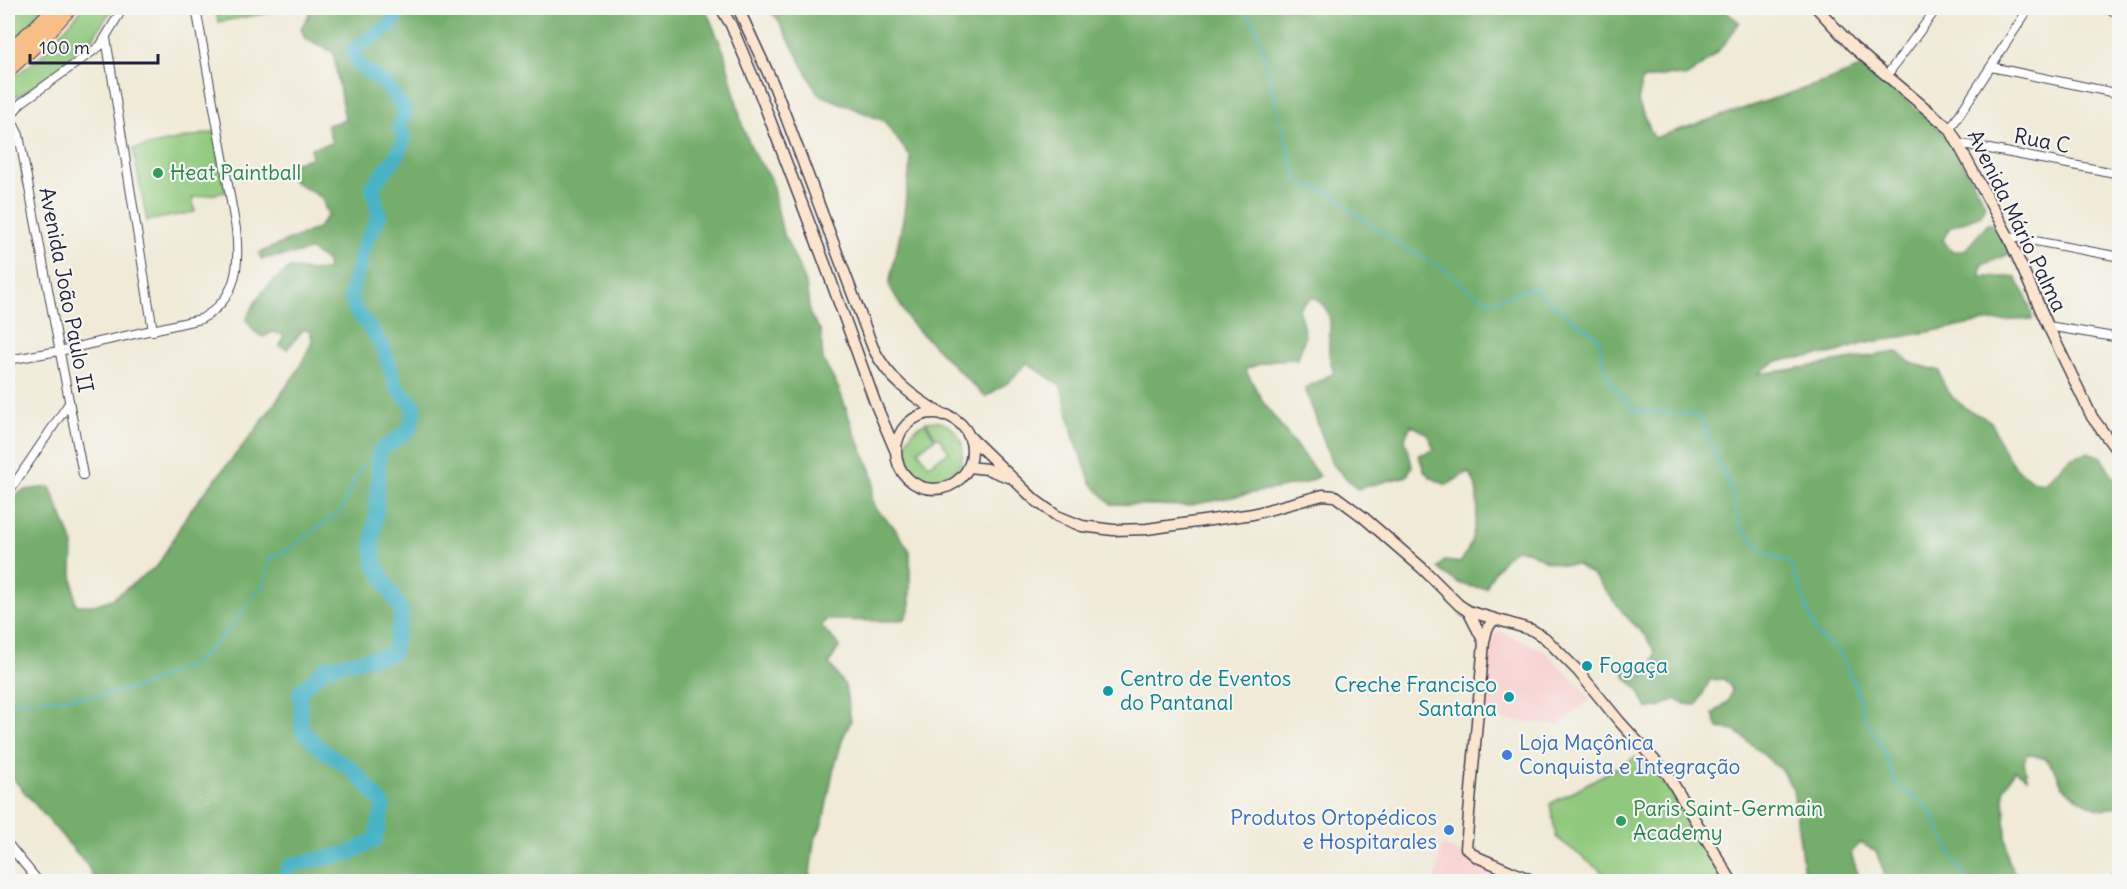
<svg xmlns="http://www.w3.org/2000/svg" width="2127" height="889" font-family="Delius,sans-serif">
	<rect width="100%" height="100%" fill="#f6f6f2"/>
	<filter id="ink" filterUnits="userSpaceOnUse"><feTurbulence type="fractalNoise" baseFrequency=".0167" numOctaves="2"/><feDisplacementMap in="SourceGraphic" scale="12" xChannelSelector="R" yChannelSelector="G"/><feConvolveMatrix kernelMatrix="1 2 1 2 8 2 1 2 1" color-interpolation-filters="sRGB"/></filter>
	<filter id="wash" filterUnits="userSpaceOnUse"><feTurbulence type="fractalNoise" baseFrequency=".008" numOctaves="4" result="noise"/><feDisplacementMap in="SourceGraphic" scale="24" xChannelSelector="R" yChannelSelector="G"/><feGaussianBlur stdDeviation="1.35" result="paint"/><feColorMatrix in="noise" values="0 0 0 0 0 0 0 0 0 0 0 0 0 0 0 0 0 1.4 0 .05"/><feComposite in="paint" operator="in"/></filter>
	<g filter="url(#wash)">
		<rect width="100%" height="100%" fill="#f0ead6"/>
		<path fill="#f7d0cf" d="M1499,631L1544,650L1592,699L1558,725L1484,719L1493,633Z
			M1442,845L1528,881L1435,882Z"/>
		<path fill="#90c97d" stroke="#59765c" stroke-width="1.5" d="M8,8H47L8,45Z
			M83,8H113L86,48L20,96H14L8,88V81L40,57Z
			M216,8H268L269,13L218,22Z
			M215,132L226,192L192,198L195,212L147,221L133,149Z
			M936,421C973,428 971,479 935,480C900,481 894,436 925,423L935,439L918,450L928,465L949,452L939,437L936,438L926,422Z
			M1636,757L1670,790L1724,881H1610L1602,872L1556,837L1550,804Z"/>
		<path fill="#74ad6c" stroke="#4b6854" stroke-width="1.5" d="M310,8H705L724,52L743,128L755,156L771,178L782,230L806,283L810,315L821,331L823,360L839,389L854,431L871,470L874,481L872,498L877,510L893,526L910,551V608L905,619L891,621L826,620L821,626L840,646L829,663L845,686L851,721L843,738L833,772L823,822L814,842L809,881H95L87,865L8,773V505C14,488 34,489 50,487L73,543L72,574L76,605H94L112,599L158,565L188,513L257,428L298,370L311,344L312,339L310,331L303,330L287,349L280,346L284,335L273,332L263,337L255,332L246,320C258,294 266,285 290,268L308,271L328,270L326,261L310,250L295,254L261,259L259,253L318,228L328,215L321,197L293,181L290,164L311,158V148L332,143L327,125L345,120L333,52L305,39L301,28L308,17Z
			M767,8H1721L1739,22C1724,49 1711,59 1686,77L1667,75L1642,80L1638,102L1654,138L1824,82L1865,66L1931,121L1954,146L1985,204L1981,215L1950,227L1943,240L1951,251H1964L1988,224H1996L2012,253L1982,265L1981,277H2015L2026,295L2033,319L1983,322L1862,344L1835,353L1777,361L1757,374C1804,369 1850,358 1898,352L1911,363L1940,371C1942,390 1958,404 1974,413C1979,415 1987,418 1991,422C1994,426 1996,434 1998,439C2008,459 2020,481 2044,483L2070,458L2088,452L2102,457L2119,488V806L2102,810L2079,799L2062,786L2057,773L2046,759L2028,754L2024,761L2027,778L2015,770L2004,789L2005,820L2008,861L2019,881H1887L1876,851L1860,843L1851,853L1858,874L1855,881H1805L1793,789L1782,771L1735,730L1718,728L1713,714L1729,700L1732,689L1724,679L1710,680L1697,705L1683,704L1676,699L1661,706L1647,709L1638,689L1626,678L1623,668L1630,665L1635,669L1638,674H1643L1653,662L1655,652L1646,637L1625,615L1593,575L1577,565H1564L1546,561L1530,552L1516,549C1502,559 1493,572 1486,588C1463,587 1455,583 1438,568L1444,561L1460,562C1474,547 1481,504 1475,484C1474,480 1471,476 1468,472L1447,485C1428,477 1424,476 1419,455L1434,450L1428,434L1411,425L1405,438L1412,466L1407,476L1357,489L1332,464L1305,388L1334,373C1332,367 1330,360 1329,354C1327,329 1339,314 1313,297L1299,308L1305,336L1298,359L1274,360L1245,369L1263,402L1319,476L1305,483L1186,506L1111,504L1091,483L1074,438L1061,386L1027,363L1009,382L985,397L910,322L889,285L903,219L911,158L884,121L818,94L777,18Z"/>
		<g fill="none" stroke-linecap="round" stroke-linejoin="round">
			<path stroke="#48b3c6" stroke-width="2" d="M1242,8L1257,27L1297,183L1332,193L1347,207L1393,241L1449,272L1468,289L1491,302L1534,287L1559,310L1598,337L1608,380L1635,411L1699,415L1734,497L1739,526L1766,553L1791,564L1817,635L1839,651L1855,686L1866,721L1883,747L1895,783L1930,809L1955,861L1968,882
				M8,702L101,696L141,686L195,663L232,626L264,583L270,557L288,550L341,510L359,470L379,451"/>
			<path stroke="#48b3c6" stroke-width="15" d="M282,882L289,865L349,853L375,840L383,804L353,770L322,750L302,731L299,692L326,667L392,654L402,612L375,564L372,541L376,512L379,451L409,430L415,407L396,387L384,350L373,332L356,311L350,297L364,244L379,217L372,186L397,155L404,137L399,128L405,111C398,101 391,88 381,81C368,70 358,70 353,51C368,35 395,29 401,8"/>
		</g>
	</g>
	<g filter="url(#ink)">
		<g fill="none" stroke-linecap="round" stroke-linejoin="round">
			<g stroke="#414052" stroke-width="10">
				<path id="street" d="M2103,8L2120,13
					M106,38L153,331
					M1991,67L2120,94
					M1887,75L1937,8
					M8,113L19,135L83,475
					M8,119L21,103L100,46L123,8
					M1950,129L2029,8
					M1958,143L2120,174
					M2008,236L2120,257
					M2048,326L2120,338
					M8,360L59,351L201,319C237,299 240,267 236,229L196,8
					M8,493L69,403
					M8,844L39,882
					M2116,882L2120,871"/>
			</g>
			<g stroke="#414052" stroke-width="13">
				<path id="secondary" d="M721,8L731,25L759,91L825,264L876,405L896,452
					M738,8L775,88L873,348C889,380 913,397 943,415
					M1817,8L1853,47L1950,129L2008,236L2048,326L2092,417L2120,455
					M896 451a38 38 0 1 1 76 0a38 38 0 1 1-76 0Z
					M968,435L1035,500L1057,516L1082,526L1113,530L1147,529L1253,514L1323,495L1335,496L1362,516L1422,568L1459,605L1468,611L1532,630L1545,638L1578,671L1619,721L1668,775L1732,882
					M968,467L987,469L1008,477
					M1468,611L1484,642
					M1494,619L1487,629L1484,642L1466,848L1477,857L1536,882"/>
			</g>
			<g stroke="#414052" stroke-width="16">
				<path id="highway" d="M8,51L35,28L55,8
					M8,70L41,40L70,8"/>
			</g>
			<use href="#street" stroke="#fff" stroke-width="8"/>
			<use href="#secondary" stroke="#fce5cf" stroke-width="10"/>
			<use href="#highway" stroke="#f7be88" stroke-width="14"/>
		</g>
	</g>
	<g fill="#2e9e5b" stroke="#f6f6f2" stroke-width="2">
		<circle cx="158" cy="173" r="6"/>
		<circle cx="1621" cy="821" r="6"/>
	</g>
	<g fill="#0f9aa8" stroke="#f6f6f2" stroke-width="2">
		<circle cx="1587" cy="666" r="6"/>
		<circle cx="1108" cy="691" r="6"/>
		<circle cx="1509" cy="697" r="6"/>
	</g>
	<g fill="#3f7fe0" stroke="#f6f6f2" stroke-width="2">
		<circle cx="1507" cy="755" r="6"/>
		<circle cx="1449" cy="830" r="6"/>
	</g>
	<g text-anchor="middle" stroke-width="4.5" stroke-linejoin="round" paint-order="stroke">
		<g font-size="21" fill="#22223b" stroke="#f6f6f2">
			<text transform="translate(2042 141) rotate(11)" y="7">Rua C</text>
			<text transform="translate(2017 221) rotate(64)" y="7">Avenida Mário Palma</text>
			<text transform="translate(66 290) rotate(79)" y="7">Avenida João Paulo II</text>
		</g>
		<g font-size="21" fill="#27864d" stroke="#f6f6f2" text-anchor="start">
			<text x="170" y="180">Heat Paintball</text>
			<text x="1633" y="816">Paris Saint-Germain<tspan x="1633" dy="24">Academy</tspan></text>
		</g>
		<g font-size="21" fill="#0d838f" stroke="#f6f6f2" text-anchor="start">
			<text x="1599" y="673">Fogaça</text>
			<text x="1120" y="686">Centro de Eventos<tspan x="1120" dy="24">do Pantanal</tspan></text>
			<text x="1497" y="692" text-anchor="end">Creche Francisco<tspan x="1497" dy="24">Santana</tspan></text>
		</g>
		<g font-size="21" fill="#366cbe" stroke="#f6f6f2" text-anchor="start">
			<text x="1519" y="750">Loja Maçônica<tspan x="1519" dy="24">Conquista e Integração</tspan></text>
			<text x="1437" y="825" text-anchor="end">Produtos Ortopédicos<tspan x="1437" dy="24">e Hospitarales</tspan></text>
		</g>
	</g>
	<rect width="2127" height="889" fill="none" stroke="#f6f6f2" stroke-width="30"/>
	<path d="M30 54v9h128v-9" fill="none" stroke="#22223b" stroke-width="3"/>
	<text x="39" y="54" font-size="18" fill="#22223b" stroke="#f6f6f2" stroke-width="4.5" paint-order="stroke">100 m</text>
</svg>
